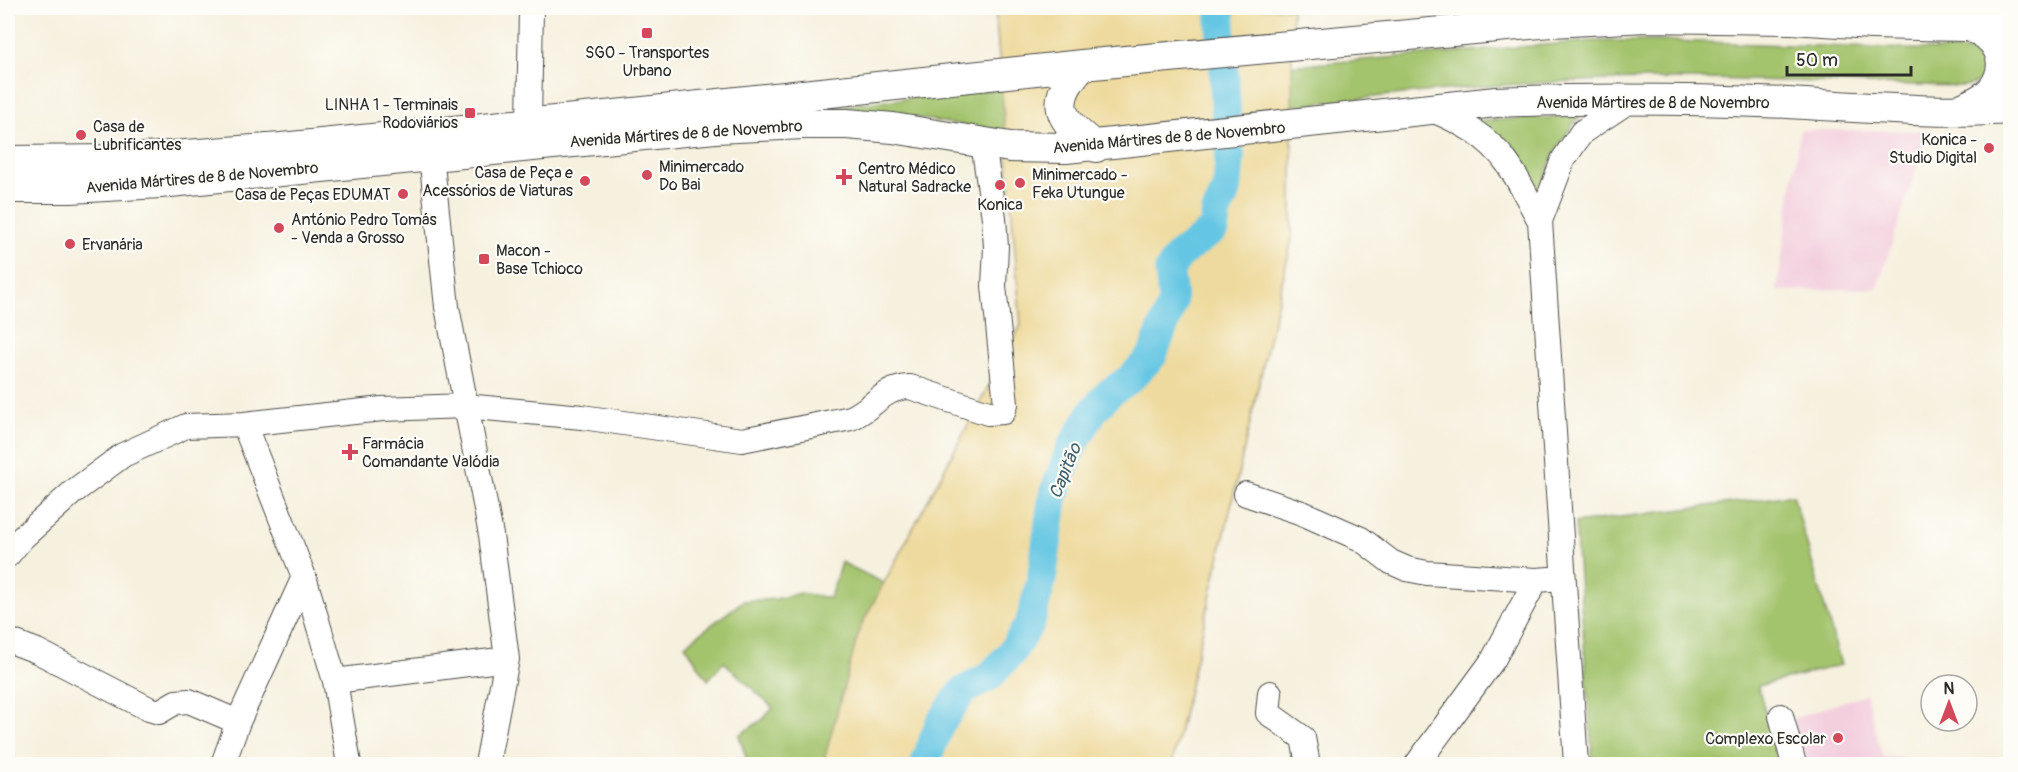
<svg xmlns="http://www.w3.org/2000/svg" width="2018" height="772" font-family="Pangolin,sans-serif">
	<rect width="100%" height="100%" fill="#fdfcf7"/>
	<filter id="ink" filterUnits="userSpaceOnUse"><feTurbulence type="fractalNoise" baseFrequency=".0167" numOctaves="2"/><feDisplacementMap in="SourceGraphic" scale="12" xChannelSelector="R" yChannelSelector="G"/><feConvolveMatrix kernelMatrix="1 2 1 2 8 2 1 2 1" color-interpolation-filters="sRGB"/></filter>
	<filter id="wash" filterUnits="userSpaceOnUse"><feTurbulence type="fractalNoise" baseFrequency=".008" numOctaves="4" result="noise"/><feDisplacementMap in="SourceGraphic" scale="24" xChannelSelector="R" yChannelSelector="G"/><feGaussianBlur stdDeviation="1.35" result="paint"/><feColorMatrix in="noise" values="0 0 0 0 0 0 0 0 0 0 0 0 0 0 0 0 0 1.4 0 .05"/><feComposite in="paint" operator="in"/></filter>
	<g filter="url(#wash)">
		<rect width="100%" height="100%" fill="#f6f0de"/>
		<path fill="#f3cfde" d="M1800,130L1929,131L1877,288L1777,291Z
			M1866,694L1883,757H1904V764H1807L1792,719Z"/>
		<path fill="#a3c36c" stroke="#67774c" stroke-width="1.5" d="M1593,41H1670L1968,51C1980,57 1984,63 1983,76C1978,85 1972,85 1962,86C1835,84 1707,75 1579,81C1455,86 1331,102 1208,115L1241,70Z
			M1045,86L1057,137L984,129L905,116L795,111L937,95Z
			M1580,116C1556,146 1547,165 1538,202L1476,121Z
			M1793,495L1841,665L1758,686L1779,764H1593L1575,523Z
			M841,562L916,599L959,764H748L739,735L762,720L773,708L724,662L708,680L685,645L743,601L776,599L800,593L830,598Z"/>
		<path fill="#eeda9e" stroke="#8c8264" stroke-width="1.5" d="M995,8H1292V239L1172,764H823L860,628L1021,325Z"/>
		<g fill="none" stroke-linecap="round" stroke-linejoin="round">
			<path stroke="#65c6e3" stroke-width="30" d="M1220,8L1221,33
				M1224,72L1226,113
				M925,764L939,725L963,691L990,676L1011,653L1030,623L1042,578L1053,497L1071,448L1093,411L1109,393L1130,379L1152,356L1172,304V292L1169,271L1179,255L1214,229L1216,213L1227,189L1230,155"/>
		</g>
	</g>
	<g filter="url(#ink)">
		<g fill="none" stroke-linecap="round" stroke-linejoin="round">
			<g stroke="#494946" stroke-width="26">
				<path id="minor" d="M1432,110C1461,122 1489,137 1507,163C1520,181 1529,202 1540,221
					M529,124L531,8
					M431,155L447,307L491,535L507,659L487,764
					M1246,494L1302,513L1361,539L1391,562L1407,569L1427,573L1536,580
					M8,555L22,538L73,492L123,455L186,426L244,424L382,409L465,406L582,417L742,440L851,418C875,407 882,388 910,387L988,413L1003,412L1006,404L994,286L996,247L994,218L983,143
					M304,577L335,681L349,764
					M8,640L37,651L149,709L159,712L176,702L189,701L238,722
					M335,681L507,659
					M1270,693L1268,713L1303,738L1308,764
					M1781,716L1794,764
					M223,764L238,722L304,577L244,424
					M1417,764L1493,660L1536,580L1550,579
					M1576,764L1540,221L1563,160L1582,132L1632,99"/>
			</g>
			<g stroke="#494946" stroke-width="32">
				<path id="major" d="M1082,65C1049,102 1057,119 1096,147
					M1961,109C1971,104 1985,99 1993,89C2012,63 1998,35 1970,27
					M8,161L117,160L281,148L625,114L1082,65L1551,22L1646,17L1792,19L1872,24L2010,27
					M8,188H70L160,183L715,128L804,124H847L893,128L1010,147L1066,148L1496,102C1594,98 1690,99 1788,103C1861,107 1937,114 2010,109"/>
			</g>
			<use href="#minor" stroke="#fff" stroke-width="24"/>
			<use href="#major" stroke="#fff" stroke-width="30"/>
		</g>
	</g>
	<g fill="#d1495b" stroke="#fdfcf7" stroke-width="2">
		<rect x="641" y="27" width="12" height="12" rx="3"/>
		<rect x="464" y="107" width="12" height="12" rx="3"/>
		<circle cx="81" cy="135" r="6"/>
		<circle cx="1989" cy="148" r="6"/>
		<circle cx="647" cy="175" r="6"/>
		<path d="M841 168h6v6h6v6h-6v6h-6v-6h-6v-6h6z"/>
		<circle cx="585" cy="181" r="6"/>
		<circle cx="1020" cy="183" r="6"/>
		<circle cx="1000" cy="185" r="6"/>
		<circle cx="403" cy="194" r="6"/>
		<circle cx="279" cy="228" r="6"/>
		<circle cx="70" cy="244" r="6"/>
		<rect x="478" y="253" width="12" height="12" rx="3"/>
		<path d="M347 443h6v6h6v6h-6v6h-6v-6h-6v-6h6z"/>
		<circle cx="1838" cy="738" r="6"/>
	</g>
	<g text-anchor="middle" stroke-width="4.5" stroke-linejoin="round" paint-order="stroke">
		<g font-size="16" fill="#2b2b2b" stroke="#fdfcf7" text-anchor="start">
			<text x="647" y="58" text-anchor="middle">SGO - Transportes<tspan x="647" dy="18">Urbano</tspan></text>
			<text x="458" y="110" text-anchor="end">LINHA 1 - Terminais<tspan x="458" dy="18">Rodoviários</tspan></text>
			<text x="93" y="132">Casa de<tspan x="93" dy="18">Lubrificantes</tspan></text>
			<text x="1977" y="145" text-anchor="end">Konica -<tspan x="1977" dy="18">Studio Digital</tspan></text>
			<text x="659" y="172">Minimercado<tspan x="659" dy="18">Do Bai</tspan></text>
			<text x="858" y="174">Centro Médico<tspan x="858" dy="18">Natural Sadracke</tspan></text>
			<text x="573" y="178" text-anchor="end">Casa de Peça e<tspan x="573" dy="18">Acessórios de Viaturas</tspan></text>
			<text x="1032" y="180">Minimercado -<tspan x="1032" dy="18">Feka Utungue</tspan></text>
			<text x="391" y="200" text-anchor="end">Casa de Peças EDUMAT</text>
			<text x="1000" y="210" text-anchor="middle">Konica</text>
			<text x="291" y="225">António Pedro Tomás<tspan x="291" dy="18">- Venda a Grosso</tspan></text>
			<text x="82" y="250">Ervanária</text>
			<text x="496" y="256">Macon -<tspan x="496" dy="18">Base Tchioco</tspan></text>
			<text x="362" y="449">Farmácia<tspan x="362" dy="18">Comandante Valódia</tspan></text>
			<text x="1826" y="744" text-anchor="end">Complexo Escolar</text>
		</g>
		<g font-size="16" fill="#2b2b2b" stroke="#fdfcf7">
			<text x="1653" y="108">Avenida Mártires de 8 de Novembro</text>
			<text transform="translate(686 133) rotate(-4)" y="6">Avenida Mártires de 8 de Novembro</text>
			<text transform="translate(1169 137) rotate(-5)" y="6">Avenida Mártires de 8 de Novembro</text>
			<text transform="translate(202 177) rotate(-5)" y="6">Avenida Mártires de 8 de Novembro</text>
		</g>
		<g font-size="18" font-style="italic" fill="#3f616b" stroke="#fdfcf7">
			<text transform="translate(1065 471) rotate(-68)" y="6">Capitão</text>
		</g>
	</g>
	<rect width="2018" height="772" fill="none" stroke="#fdfcf7" stroke-width="30"/>
	<g transform="translate(1949 703)"><circle r="28" fill="#fdfcf7" stroke="#a9a8a5" stroke-width="1.5"/>
	<path d="M0-4.5L10 22L0 15L-10 22Z" fill="#d1495b"/>
	<text y="-9" font-size="16" font-weight="bold" text-anchor="middle" fill="#2b2b2b">N</text>
	</g>
	<path d="M1787 66v9h124v-9" fill="none" stroke="#2b2b2b" stroke-width="3"/>
	<text x="1796" y="66" font-size="18" fill="#2b2b2b" stroke="#fdfcf7" stroke-width="4.5" paint-order="stroke">50 m</text>
</svg>
